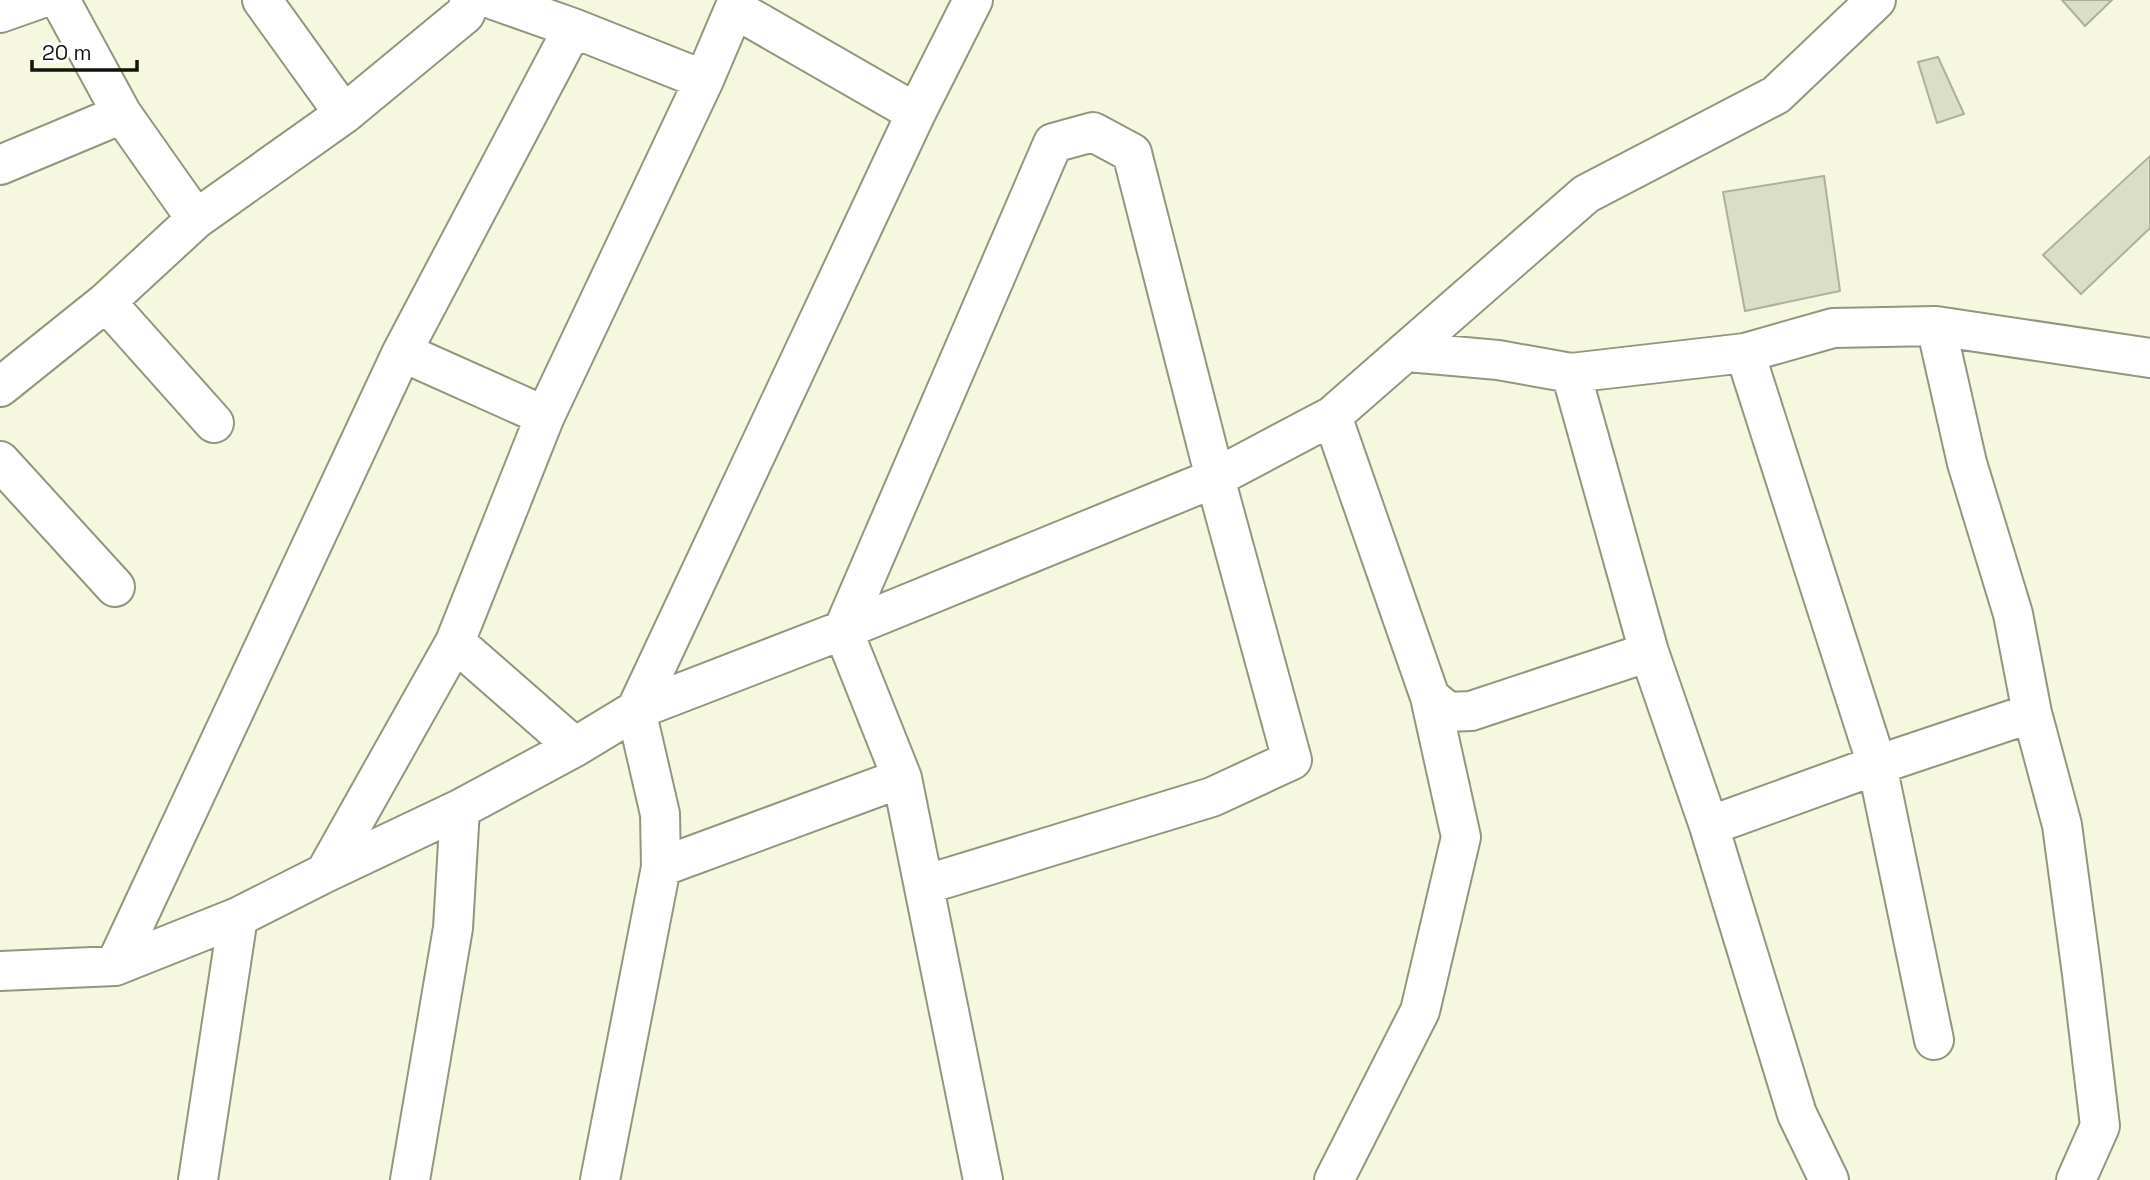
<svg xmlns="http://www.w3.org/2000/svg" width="2150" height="1180" font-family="'Space Grotesk',sans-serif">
	<rect width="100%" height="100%" fill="#f5f8de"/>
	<path fill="#dadec4" stroke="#aeb198" stroke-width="2" d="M2062,0H2112L2085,26Z
		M1938,57L1964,114L1937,123L1918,62Z
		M2150,156V228L2081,294L2043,255Z
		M1824,176L1840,291L1745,311L1723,192Z"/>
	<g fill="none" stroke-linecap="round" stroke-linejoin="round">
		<g stroke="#93967e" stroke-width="42">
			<path id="street" d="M60,0L122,114L196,219
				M262,0L344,114
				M494,0L573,28L704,80
				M735,9L916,113
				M0,13L37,0
				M0,165L122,114
				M106,302L214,423
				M1936,326L1967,463L2013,614L2032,713L2062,825L2082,974L2100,1126L2076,1180
				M402,352L545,416
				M1408,352L1498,360L1571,373L1745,353L1833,328L1936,326L2150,358
				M1745,353L1877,765L1934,1040
				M1571,373L1649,652L1709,826L1797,1114L1829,1180
				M0,387L106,302L196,219L344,114L465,14L471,0
				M1332,416L1430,697L1448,712L1471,711L1649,652
				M0,461L115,587
				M455,642L575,747
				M1709,826L1877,765L2032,713
				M661,867L902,778
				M325,873L455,642L545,416L704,80L738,0
				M924,885L1212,797L1292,760L1215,478L1132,153L1093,132L1053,143L843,630L902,778L983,1180
				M115,966L402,352L573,28
				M0,971L115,966L238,917L325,873L460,809L575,747L636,710L843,630L1215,478L1332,416L1586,194L1776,95L1876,0
				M198,1180L238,917
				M410,1180L453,928L460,809
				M600,1180L661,867L660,814L636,710L916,113L973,0
				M1334,1180L1420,1011L1461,837L1430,697"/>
		</g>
		<use href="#street" stroke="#fff" stroke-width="38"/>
	</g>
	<path d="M32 60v10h105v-10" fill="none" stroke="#12130a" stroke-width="3.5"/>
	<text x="42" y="60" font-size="21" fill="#12130a" stroke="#ffffff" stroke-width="5" paint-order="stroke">20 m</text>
</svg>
